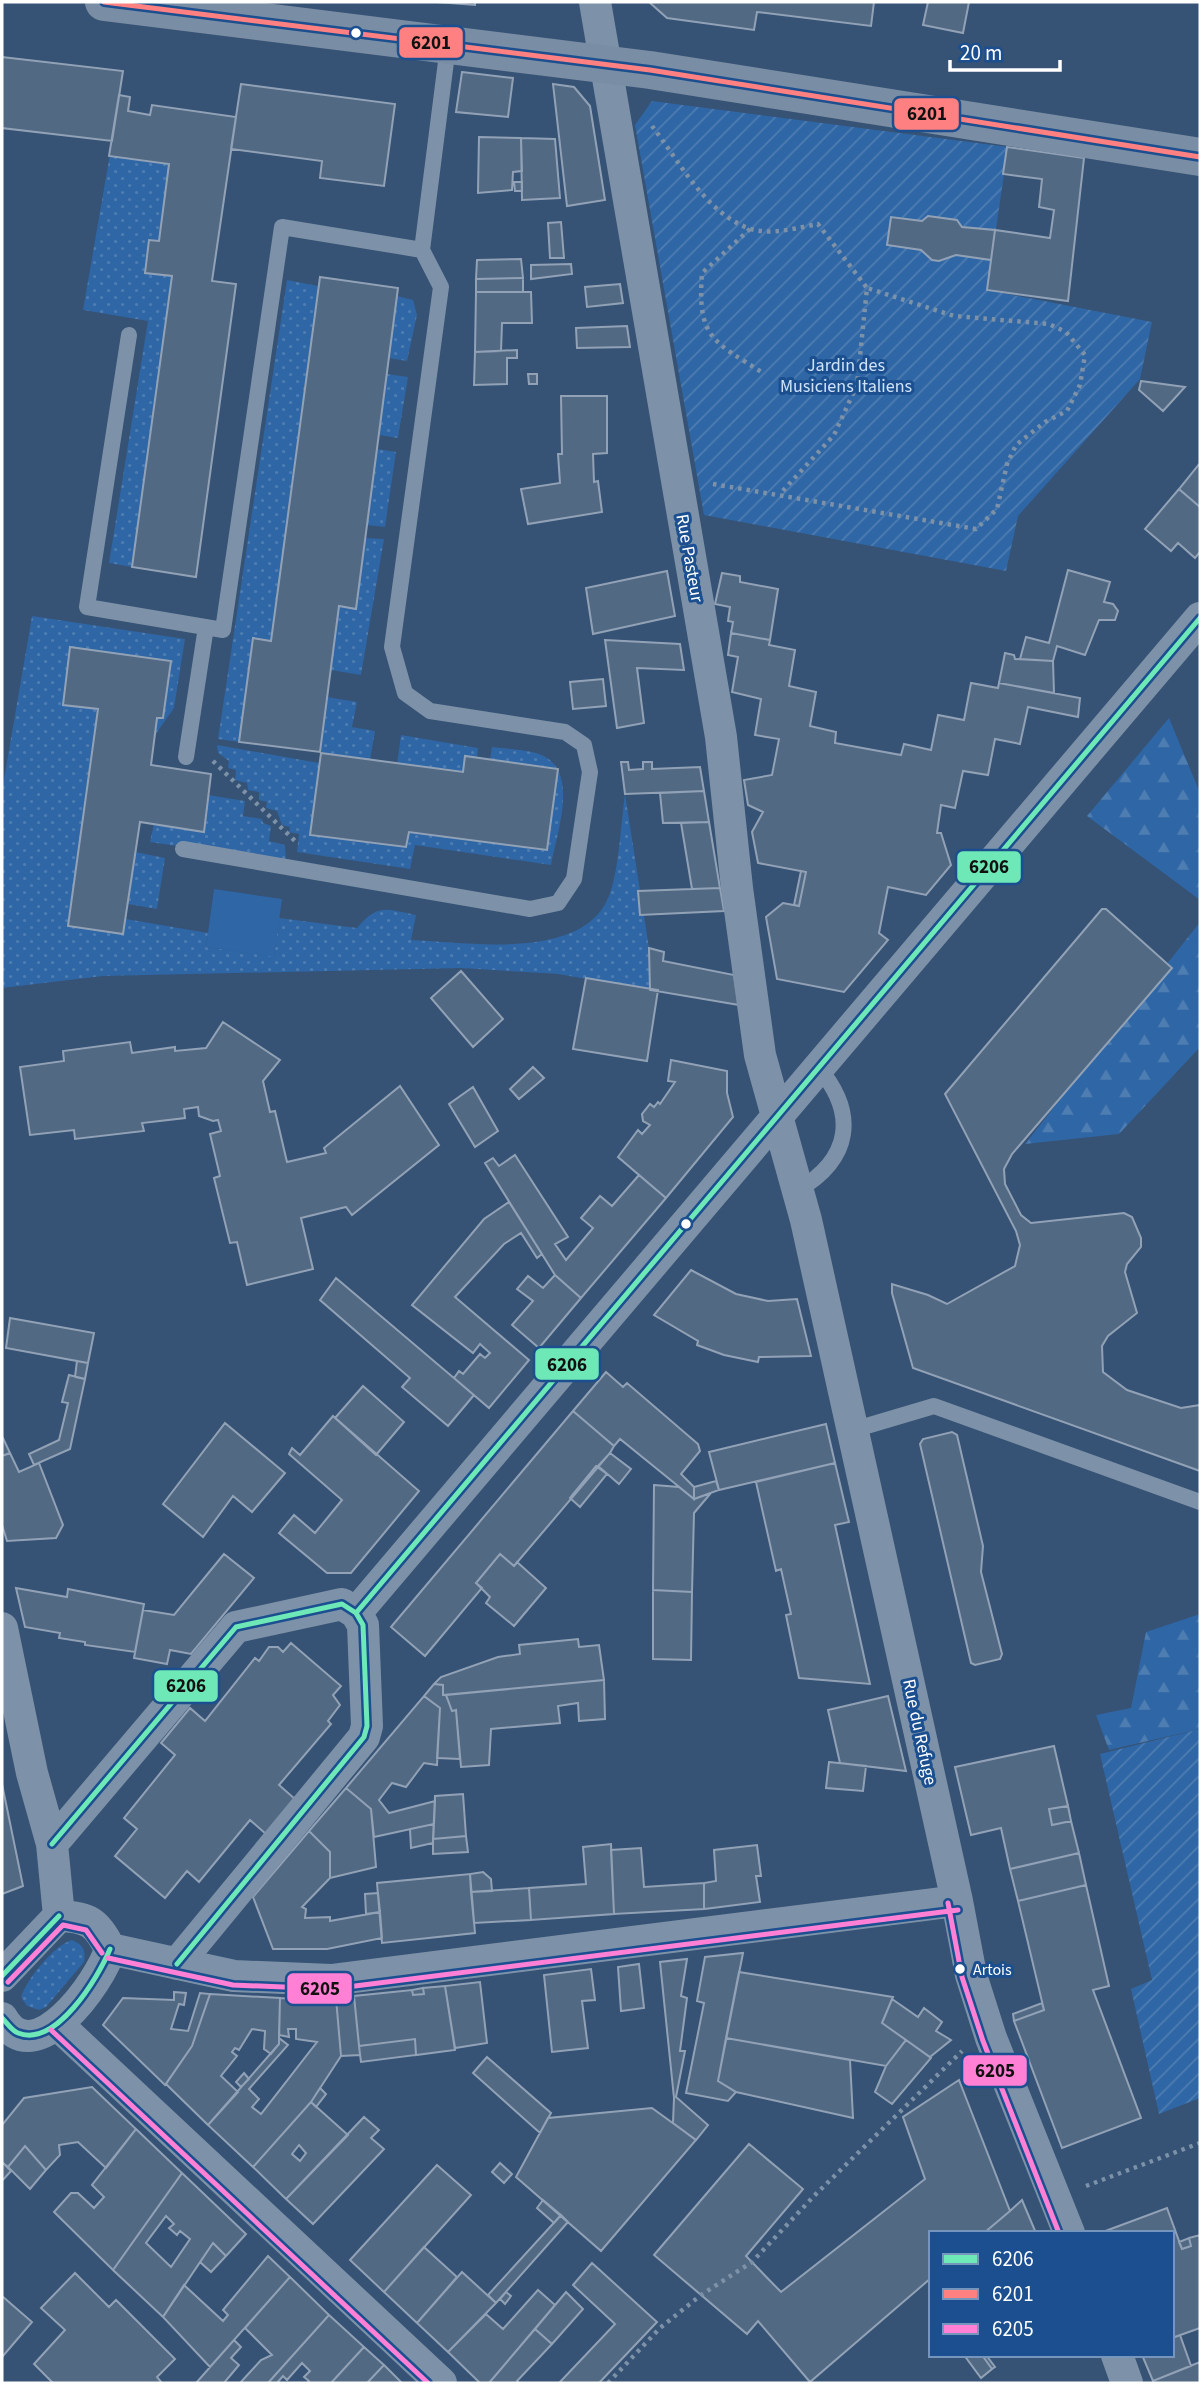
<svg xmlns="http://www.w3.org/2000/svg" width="1202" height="2385" font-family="'Source Sans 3',sans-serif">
	<defs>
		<pattern id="grass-dots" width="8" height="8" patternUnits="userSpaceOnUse" patternTransform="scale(1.75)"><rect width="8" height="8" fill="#2f66a5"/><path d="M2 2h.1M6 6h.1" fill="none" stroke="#4e7db2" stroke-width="1.8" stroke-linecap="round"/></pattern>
		<pattern id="forest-firs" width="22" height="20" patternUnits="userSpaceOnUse" patternTransform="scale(1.75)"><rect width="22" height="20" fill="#2f66a5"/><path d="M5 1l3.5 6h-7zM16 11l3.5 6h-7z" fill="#4e7db2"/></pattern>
		<pattern id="garden-furrows" width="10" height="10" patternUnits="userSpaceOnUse" patternTransform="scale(1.75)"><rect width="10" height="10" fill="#2f66a5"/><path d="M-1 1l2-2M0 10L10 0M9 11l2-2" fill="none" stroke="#4e7db2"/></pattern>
	</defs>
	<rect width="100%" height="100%" fill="#365274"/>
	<path fill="url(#grass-dots)" d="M110,154L169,164L172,276L132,567L109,563L148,321L83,310Z
		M287,280L318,286L271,640L253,638L239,742L218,739Z
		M397,296L413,300L417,315L407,361L389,358Z
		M387,374L408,377L398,438L379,435Z
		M377,449L396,452L385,527L367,525Z
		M365,538L384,539L361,675L331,670L339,606L356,608Z
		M32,616L185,639L174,708L155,735L157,718H163L171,661L70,647L63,705L98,709L68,926L123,934L126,919L208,933L206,947L274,956L279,918L357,928C378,903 386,909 416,915L411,940C467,942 583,962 609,896C619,871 621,822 625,794L649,948L650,990L558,974L461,968L103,976L2,988V791Z
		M327,697L357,702L352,727L375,731L370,760L320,752Z
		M401,735L478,748L477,758L463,772L397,764Z
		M217,745L319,763L311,835L406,847L409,832L547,850L558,769L490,760L492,747C506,749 522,749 536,753C582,766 557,831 551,865L415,845L410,869L297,852L299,834L289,832L290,827L282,825L277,811L266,808L267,802L259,800V792L248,790L247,783L235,780L236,770L228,768L229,761L218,753Z
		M208,795L245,801L243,816L262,819L263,823L271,826L269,841L285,845L286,862L150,842L154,824L203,832Z
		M135,852L165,858L157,909L128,904Z
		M72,1940C83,1945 86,1949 84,1962L46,2007L39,2010L27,2006L21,1997C27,1979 54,1945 72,1940Z"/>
	<path fill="url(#forest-firs)" d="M1169,718L1200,793V900L1087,816Z
		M1200,922V1047L1119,1134L1025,1144Z
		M1200,1614V1729L1109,1750L1096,1715L1131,1708L1146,1632Z"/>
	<path fill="#2f66a5" d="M214,889L282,899L274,957L206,947Z"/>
	<path fill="url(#garden-furrows)" d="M652,101L1008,147L987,290L1152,322L1140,379L1018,516L1006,571L704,515L635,125Z
		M1200,1729V2098L1159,2114L1131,1989L1152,1980L1100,1754Z"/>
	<path fill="#526984" stroke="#92a2b6" stroke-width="2" fill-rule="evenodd" d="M436,2H475V5Z
		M649,2H874L871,26L757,12L754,30L667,18Z
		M928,2H969L963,33L923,25Z
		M2,57L123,71L112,141L2,128Z
		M462,72L513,78L508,117L456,112Z
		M241,84L395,104L384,186L320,178L322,161L231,149Z
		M553,84L574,87L590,106L605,200L567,206Z
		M119,95L130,97L128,111L150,115L152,105L236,117L212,281L236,284L196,577L132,567L172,276L145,273L149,240L159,241L169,164L109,156Z
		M479,137L521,138L522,171L513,172L512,190L478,193Z
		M521,138L555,139L560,198L522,200Z
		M1007,147L1084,158L1068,301L987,290L995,230L1050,238L1054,210L1039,207L1042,179L1003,174Z
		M514,182H522V191H515Z
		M928,216L957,220L962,227L995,230L991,260L956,255L939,261L932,260L921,250L887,245L891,217L922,221Z
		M561,222L564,258H550L548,223Z
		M521,259L523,278L476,279L477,260Z
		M571,264L572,274L531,279V265Z
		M320,277L398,288L356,609L339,606L320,752L239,742L253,638L271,641Z
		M523,278V292H476V279Z
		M620,284L623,303L587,307L585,287Z
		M476,292H531L532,323H502L501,351L475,352Z
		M627,326L630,347L577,348L576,328Z
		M517,350V358H507V384L474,385L475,352Z
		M528,374H537V384H529Z
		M1141,381L1185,387L1163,411L1139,390Z
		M561,396H607V453L593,454L594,482L598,481L602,512L528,524L521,489L560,483L558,454H562Z
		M1200,463V507L1179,489Z
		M1179,489L1200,507V552L1195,558L1178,543L1171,551L1145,529Z
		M1068,570L1110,582L1104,602L1113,604L1118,611L1115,620H1099L1085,655L1057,646L1053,661L1020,659L1026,637L1049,643Z
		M667,571L675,616L593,634L586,588Z
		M722,573L740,576V582L778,589L770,640L731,633L733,622L728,621L730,607L715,604Z
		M731,633L770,640L769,645L795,650L789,686L816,692L810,726L836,732L835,743L901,755L904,744L931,750L938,715L964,720L971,683L998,688L999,683L1080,698L1078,717L1028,707L1020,744L995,739L988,775L963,771L955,808L941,805L937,833H941L951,865L926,895L888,887L879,933L888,940L844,992L777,979L766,917L783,903L799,906L806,872L758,863L752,832L763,812L748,805L744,780L772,775L779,739L755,735L761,699L732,692L738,657L728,655Z
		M605,640L680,644L684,670L637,668L644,723L617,728Z
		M70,647L171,661L163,718H157L151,765L211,774L204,832L140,822L123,934L68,926L98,709L63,705Z
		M1005,653L1014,655L1015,659L1053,661L1054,693L999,683Z
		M603,679L606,706L573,709L570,682Z
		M321,753L463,772L465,756L558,769L547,850L409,832L406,847L310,835Z
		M621,762H628L629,770L643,769V762H652V769L700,767L704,791L625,794Z
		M704,791L709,822L663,823L660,793Z
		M709,822L720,888L692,889L681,823Z
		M801,871L806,872L799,906L794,905Z
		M720,888L724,911L640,915L638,891Z
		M1102,909H1106L1172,968L1012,1154L1004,1169L1005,1184L1021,1215L1031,1223L1124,1213L1132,1217L1141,1238V1247L1127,1264L1125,1272L1137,1313L1108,1336L1102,1346L1103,1372L1127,1390L1181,1408L1200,1405V1471L913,1368L892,1293V1284L928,1295L947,1304L1015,1266L1020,1245L1016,1231L945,1094Z
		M649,948L664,952L663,961L734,975L739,1005L650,990Z
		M461,971L503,1019L473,1047L431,998Z
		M586,978L658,990L647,1061L573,1049Z
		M223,1022L280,1060L263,1081L270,1112L275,1111L287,1162L326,1153L324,1148L400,1086L439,1145L352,1215L346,1207L301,1218L313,1269L247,1285L237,1242L230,1243L214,1178L220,1176L210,1134L221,1131L218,1120L213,1121L199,1116L198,1107L184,1109L185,1118L142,1123L144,1131L75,1139L74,1130L30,1135L20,1067L64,1061L63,1051L130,1042L132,1053L175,1047V1051L206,1048Z
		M671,1060L727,1071V1093L733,1117L666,1198L618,1157L638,1130L642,1134L650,1125L643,1121L642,1114L650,1104L654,1107L658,1102L660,1104L675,1082L668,1081Z
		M533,1067L544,1078L519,1099L510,1089Z
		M473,1087L498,1131L475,1147L449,1104Z
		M515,1155L568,1237L555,1244L566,1260L593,1228L581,1218L600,1196L612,1206L639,1175L666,1198L581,1298L555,1275L485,1163L493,1158L499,1166Z
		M509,1202L542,1254L537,1258L521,1233L504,1244L455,1297L529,1360L489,1408L454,1378L459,1371L463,1374L480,1354L485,1358L490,1353L480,1344L473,1353L412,1305L484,1219Z
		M691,1270L736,1294L768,1301L797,1299L811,1356L759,1357L758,1362L724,1355L697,1345L698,1341L654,1315Z
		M555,1275L581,1298L539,1348L512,1325L533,1301L517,1289L528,1276L543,1288Z
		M336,1278L474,1395L448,1426L402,1387L410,1378L320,1300Z
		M10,1318L94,1333L88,1363L6,1348Z
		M77,1361L88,1363L85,1379L75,1377Z
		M606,1372L623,1387L627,1383L698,1444L700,1451L681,1474L694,1487V1499L620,1439L614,1446L573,1411Z
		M69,1375L85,1379L70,1449L34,1465L29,1454L59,1440L68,1403L62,1402Z
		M363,1386L404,1422L376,1455L335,1418Z
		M573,1411L614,1446L610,1453L514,1566L500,1554L476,1583L482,1588L425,1656L391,1627Z
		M333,1416L419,1491L351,1573H327L279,1533L294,1515L315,1533L342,1500L289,1454L292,1448L300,1455Z
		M225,1423L285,1473L252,1512L233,1496L203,1537L163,1504Z
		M826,1424L835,1463L719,1490L709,1452Z
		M952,1432L957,1435L983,1546L981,1572L1002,1654L1000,1659L975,1665L971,1663L920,1444L923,1439Z
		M2,1436L10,1453L2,1456Z
		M10,1453L19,1472L39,1463L63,1525L56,1538L7,1541L2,1525V1456Z
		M610,1453L631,1469L619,1484L598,1466Z
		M835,1463L849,1522L835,1525L870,1684L799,1678L786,1615L791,1614L781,1569L776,1571L756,1482Z
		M596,1466L607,1474L580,1507L570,1498Z
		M716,1481L719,1490L694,1499V1487Z
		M654,1485L679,1487L694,1499L711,1493L694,1513L692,1592L653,1590Z
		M224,1554L254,1578L191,1654L170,1650L167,1664L134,1658L143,1610L174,1615Z
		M500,1554L514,1566L517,1562L546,1588L514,1626L486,1603L490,1597L476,1583Z
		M16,1588L67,1597L68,1589L144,1604L135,1652L85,1645V1642L59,1638L60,1633L25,1627Z
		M653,1590L692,1592L691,1660L653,1659Z
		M578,1639L579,1647L599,1645L604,1680L443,1695V1685L434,1684L441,1677L498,1657L520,1654L519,1645Z
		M291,1643L341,1686L333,1695L340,1705L328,1721L331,1724L279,1785L295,1799L266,1834L250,1820L199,1882L187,1871L165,1898L115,1856L137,1829L124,1818L175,1755L161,1743L190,1708L205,1721L255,1658L259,1661L269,1647H278L283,1652Z
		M604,1680L605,1719L579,1721L578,1703L558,1706L560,1723L491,1729L489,1765L461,1767L456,1710L452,1711L446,1695Z
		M434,1684L443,1685V1695H446L452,1711L456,1710L460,1759L437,1758L440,1708L424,1696Z
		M424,1696L440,1708L437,1765L424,1763L406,1787L392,1783L379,1800L389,1813L435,1801L434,1824L374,1837L371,1809L346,1788Z
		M888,1696L906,1771L840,1763L828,1710Z
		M1054,1746L1068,1806L1049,1809L1052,1825L1071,1821L1079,1853L1010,1869L1001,1828L971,1835L955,1767Z
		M829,1762L866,1766L863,1791L826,1788Z
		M2,1784L23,1886L2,1894Z
		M346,1788L371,1809L376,1867L330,1878V1852L309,1831Z
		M463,1794L466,1836L433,1839L435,1796Z
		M1068,1806L1071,1821L1052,1825L1049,1809Z
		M434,1824L433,1843L411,1848L410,1829Z
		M309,1831L330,1852V1878L302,1907L306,1909L305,1918L330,1917V1921L380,1912L382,1938L327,1949H273L253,1897Z
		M466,1836L468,1852L433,1854V1839Z
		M611,1844L614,1914L531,1920L529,1888L586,1884L583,1847Z
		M757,1845L761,1876H756L760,1902L704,1909V1883L716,1881L714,1850Z
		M641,1848L644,1887L704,1883V1909L614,1914L611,1850Z
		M1079,1853L1086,1885L1018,1901L1010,1869Z
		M483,1872L491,1879L492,1891L471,1892L470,1874Z
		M470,1874L475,1933L382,1943L377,1883Z
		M1086,1885L1109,1986L1093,1990L1141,2118L1062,2148L1014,2021L1044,2010L1018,1901Z
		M529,1888L531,1920L474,1923L471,1892Z
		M378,1893L380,1912L366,1914L365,1894Z
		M743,1953L718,2081L736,2092L728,2101L686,2093L704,2003L697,2001L705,1957Z
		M687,1959L681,1996L687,1998L680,2051H685L676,2097L708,2125L696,2140L673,2123L674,2098L660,1962Z
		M639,1964L644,2008L621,2011L618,1967Z
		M591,1969L595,2000L582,2001L588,2048L552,2052L544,1975Z
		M739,1972L893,1997L882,2023L906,2040L886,2066L726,2038Z
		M480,1982L487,2043L455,2048L445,1986Z
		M445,1986L455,2050L416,2055L415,2039L359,2046L354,1996L412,1990L413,1995L424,1994L423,1988Z
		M423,1988L424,1994L413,1995L412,1990Z
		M174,1992L186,1993L184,2005L179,2004L171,2029L188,2031L200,1993L210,1994L192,2046L165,2085L103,2025L123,1998L174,2000Z
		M210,1994L280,1998L279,2044L271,2054L264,2049L265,2031L252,2029L239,2050L235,2048L232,2052L237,2056L221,2076L238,2092L208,2125L166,2084L192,2046Z
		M354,1996L360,2055L341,2056L336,1998Z
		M280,1998L317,2000L336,1998L341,2056L311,2102L253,2167L208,2125L279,2044V2038L288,2045L249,2089L259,2099L252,2107L261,2114L317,2042L296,2039V2029H288L289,2037L279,2035Z
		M892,1999L918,2017L924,2008L942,2022L936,2031L951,2040L930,2057L882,2023Z
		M1042,2003L1044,2010L1014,2021L1013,2014Z
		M726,2038L850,2060L853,2118L736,2092L718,2081Z
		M415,2039L416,2055L361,2062L359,2046Z
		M906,2040L931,2058L892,2104L875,2092L886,2066Z
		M487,2057L551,2113L540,2133L473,2073Z
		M244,2073L249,2079L241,2087L236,2082Z
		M959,2080L1010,2211L984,2233H931V2278L810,2382L758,2321L747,2334L654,2255L749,2144L803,2189L746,2256L781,2292L925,2179L903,2117Z
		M92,2087L136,2129L106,2168L78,2142L59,2145L60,2155L46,2170L25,2146L8,2167L2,2162V2125L24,2098Z
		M320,2088L326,2094L316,2107L311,2102Z
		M311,2102L348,2135L286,2199L253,2167ZM299,2145L306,2153L300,2161L292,2154Z
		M652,2108L696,2140L601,2251L516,2177L548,2118Z
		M364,2117L379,2130L371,2138L384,2149L313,2224L286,2199Z
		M136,2129L182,2173L113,2270L54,2212L71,2193H78L94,2208L104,2197L92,2185Z
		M25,2146L46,2170L30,2189L8,2167Z
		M2,2162L11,2171L2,2181Z
		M500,2163L512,2174L504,2183L492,2172Z
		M437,2165L471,2195L384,2292L350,2260Z
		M182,2173L246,2234L226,2256L213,2243L163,2317L113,2270ZM166,2216L174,2224L169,2228L177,2235L180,2231L190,2239L171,2267L146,2243Z
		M543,2200L561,2215L554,2223L537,2208Z
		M1022,2200L1036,2233H984L1010,2211Z
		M1167,2208L1182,2249L1191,2246L1189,2238L1200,2235V2328L1172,2338V2233H1100Z
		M561,2215L568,2222L496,2303L488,2295Z
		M1189,2238L1191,2246L1182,2249L1179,2242Z
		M213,2243L226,2256L211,2272L200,2262Z
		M424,2247L457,2277L417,2323L384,2292Z
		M268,2256L290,2277L210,2367L163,2317L184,2285L223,2321L228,2315L223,2310Z
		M592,2263L657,2322L599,2383H559L615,2324L573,2285Z
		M462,2272L496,2303L448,2352L417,2323Z
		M75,2273L109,2307L116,2300L175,2359L157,2377L162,2383H53L34,2364L65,2330L41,2308Z
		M290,2277L329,2315L268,2383H240L261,2360L272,2355L245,2328Z
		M538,2290L555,2305L489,2383H480L448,2352L486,2314L503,2329Z
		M506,2292L511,2296L505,2304L500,2299Z
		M566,2292L583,2309L552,2344L535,2329Z
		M2,2296L32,2322L3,2356L2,2355Z
		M329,2315L364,2347L331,2383H307L309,2381L304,2377L310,2371L302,2363L287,2380L283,2376L277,2383H268Z
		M535,2329L552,2344L517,2381L519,2383H489Z
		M1180,2335L1191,2366L1153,2381L1142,2355H1172V2338Z
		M234,2340L241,2347L231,2358L239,2365L224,2383H196Z
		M364,2347L384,2365L367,2383H331Z
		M964,2355H982L992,2369L981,2378Z
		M982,2355H986L995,2367L992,2369Z
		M1200,2362V2383H1153V2381Z
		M384,2365L402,2383H367Z"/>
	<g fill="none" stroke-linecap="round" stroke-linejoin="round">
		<path stroke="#7d92a8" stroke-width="4.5" stroke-dasharray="3.5 5" stroke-linecap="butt" d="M652,126C679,161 705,212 748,228C769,236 797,228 818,224L867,288L857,385L834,435L780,494
			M750,229L702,273C697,338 713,341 763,373
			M713,484L976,529L997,509L1007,464L1016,445L1045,422L1067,411L1080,385L1085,355L1066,332L1049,324L954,316L867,288
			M213,761L295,841
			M1086,2186L1200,2143
			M608,2383L660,2328L701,2295L752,2262L814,2196L962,2051"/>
		<path stroke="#7d92a8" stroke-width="16" d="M129,335L87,607L223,630L282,227L422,250L448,46
			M186,757L206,627
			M183,849L530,909L558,903L574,879L590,772L584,745L565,732L430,711L405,693L392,647L441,287L422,250
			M798,1190C851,1159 858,1114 818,1067
			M853,1430L934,1406L1200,1502"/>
		<path stroke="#7d92a8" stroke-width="32" d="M595,2L721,737L737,888L760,1055L806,1220L957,1901L971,1975L991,2038L1069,2233
			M356,1613L1200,618
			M2,1628L32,1773L52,1844L59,1916
			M52,1844L236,1627L342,1604L356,1613L363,1625L367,1726L364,1737L177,1964
			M110,1949L234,1976L331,1980L957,1901
			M2,1976L59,1916C88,1917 97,1922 110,1949C101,1982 33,2075 2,2018
			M57,2024L441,2383
			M1117,2355L1127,2383"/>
		<path stroke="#798da4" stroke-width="38" d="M104,2L650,70L1200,157"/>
		<g stroke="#1b4f8f" stroke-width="10">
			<path id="bus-1" d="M356,1613L1200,618
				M52,1844L236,1627L342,1604L356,1613L363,1625L367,1726L364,1737L177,1964
				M2,1976L59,1916
				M2,2018C7,2023 12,2031 18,2033C56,2048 98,1978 110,1949"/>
		</g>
		<g stroke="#1b4f8f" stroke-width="10">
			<path id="bus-2" d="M104,2L650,70L1200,157"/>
		</g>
		<g stroke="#1b4f8f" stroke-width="10">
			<path id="bus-3" d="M948,1903L962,1977L983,2041L1059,2233
				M108,1958L233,1985L331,1989L958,1910
				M8,1982L63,1925L86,1930L102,1953
				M51,2030L428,2383"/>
		</g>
		<use href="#bus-1" stroke="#6de8b6" stroke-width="5"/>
		<use href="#bus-2" stroke="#ff8081" stroke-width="5"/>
		<use href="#bus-3" stroke="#ff80d5" stroke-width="5"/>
	</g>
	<g fill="#fff" stroke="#1b4f8f" stroke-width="2.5">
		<circle cx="356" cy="33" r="6"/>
		<circle cx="686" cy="1224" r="6"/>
		<circle cx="960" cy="1969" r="6"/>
	</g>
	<g text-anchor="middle" stroke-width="6" stroke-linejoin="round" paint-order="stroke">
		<g font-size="16" fill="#fff" stroke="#1b4f8f" text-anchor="start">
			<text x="973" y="1975">Artois</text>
		</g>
		<g font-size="18" fill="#cfe3fa" stroke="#1b4f8f">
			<text x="846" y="371">Jardin des<tspan x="846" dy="21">Musiciens Italiens</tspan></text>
		</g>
		<g font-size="18" fill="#fff" stroke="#1b4f8f">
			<text transform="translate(690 558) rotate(80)" y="6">Rue Pasteur</text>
			<text transform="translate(920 1732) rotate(78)" y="6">Rue du Refuge</text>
		</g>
	</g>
	<g stroke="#1b4f8f" stroke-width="2.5">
		<rect x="398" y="26" width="66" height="33" rx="7" fill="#ff8081"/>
		<rect x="893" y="97" width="67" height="34" rx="7" fill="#ff8081"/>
		<rect x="956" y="850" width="66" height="34" rx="7" fill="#6de8b6"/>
		<rect x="534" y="1347" width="66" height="34" rx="7" fill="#6de8b6"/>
		<rect x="153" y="1669" width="66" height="34" rx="7" fill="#6de8b6"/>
		<rect x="286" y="1972" width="67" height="33" rx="7" fill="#ff80d5"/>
		<rect x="962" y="2054" width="66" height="33" rx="7" fill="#ff80d5"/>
	</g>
	<g font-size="19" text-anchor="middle" font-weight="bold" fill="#111">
		<text x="431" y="49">6201</text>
		<text x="927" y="120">6201</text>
		<text x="989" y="873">6206</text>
		<text x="567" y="1371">6206</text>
		<text x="186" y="1692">6206</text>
		<text x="320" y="1995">6205</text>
		<text x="995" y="2077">6205</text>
	</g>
	<rect width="1202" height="2385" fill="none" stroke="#ffffff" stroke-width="7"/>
	<rect x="929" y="2231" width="245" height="126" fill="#1b4f8f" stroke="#7695bc" stroke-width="2"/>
	<rect x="943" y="2254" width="35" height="10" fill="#6de8b6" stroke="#7695bc" stroke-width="2"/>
	<text x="992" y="2266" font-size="21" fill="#ffffff">6206</text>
	<rect x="943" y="2289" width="35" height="10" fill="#ff8081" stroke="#7695bc" stroke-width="2"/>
	<text x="992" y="2301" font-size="21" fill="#ffffff">6201</text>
	<rect x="943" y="2324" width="35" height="10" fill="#ff80d5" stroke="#7695bc" stroke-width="2"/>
	<text x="992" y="2336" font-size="21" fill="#ffffff">6205</text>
	<path d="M950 60v10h110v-10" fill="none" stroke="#ffffff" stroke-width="3.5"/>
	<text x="960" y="60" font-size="21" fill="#ffffff" stroke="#1b4f8f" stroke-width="5" paint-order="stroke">20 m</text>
</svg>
